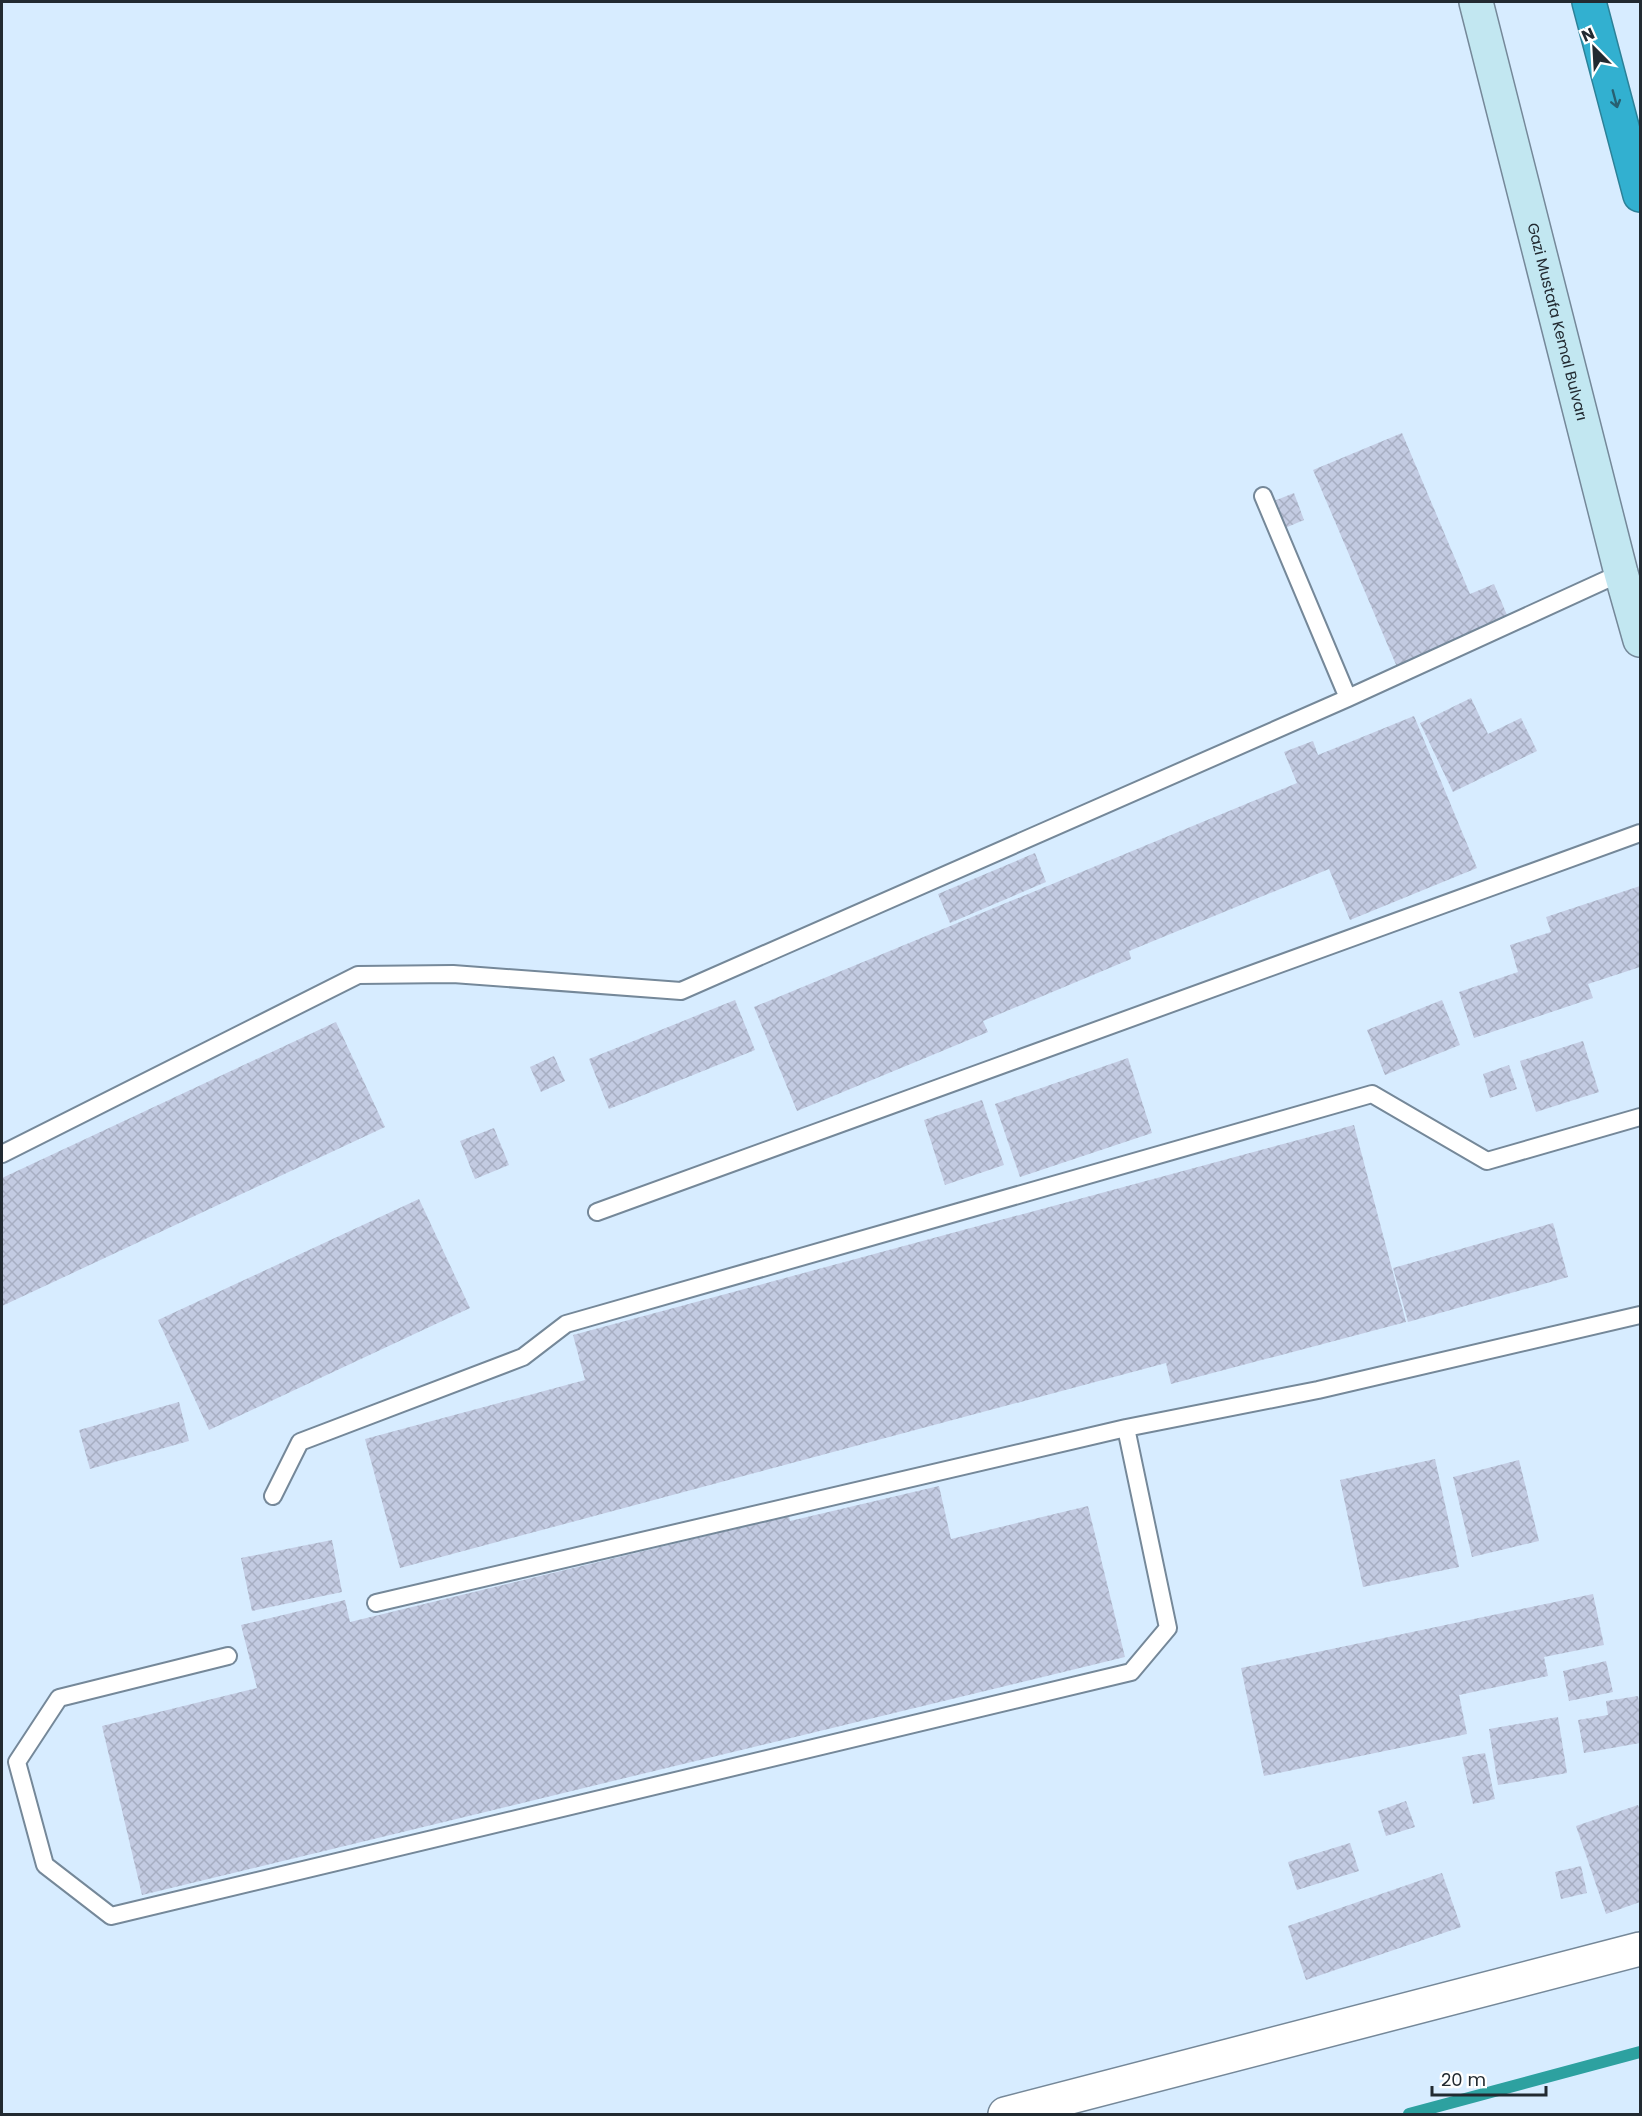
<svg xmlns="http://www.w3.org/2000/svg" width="1642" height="2116" font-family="Poppins,sans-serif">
	<defs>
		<pattern id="building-cross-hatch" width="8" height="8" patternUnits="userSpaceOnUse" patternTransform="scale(1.5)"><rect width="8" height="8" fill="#c3cbe2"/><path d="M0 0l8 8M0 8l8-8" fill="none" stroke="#a7aec2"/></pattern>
	</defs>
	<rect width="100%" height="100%" fill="#d7ecff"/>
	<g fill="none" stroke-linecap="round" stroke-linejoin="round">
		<path stroke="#2da1a0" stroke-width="12" d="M1409,2114L1640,2052"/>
	</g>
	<path fill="url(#building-cross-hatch)" d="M1402,433L1470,594L1494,584L1509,620L1397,667L1313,470Z
		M1294,493L1304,520L1285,528L1274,501Z
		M1471,698L1488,734L1521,718L1537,751L1453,792L1420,723Z
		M1414,716L1477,868L1350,920L1329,869L1129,951L1131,959L983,1021L988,1032L797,1111L754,1007L1297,783L1284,752L1313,741L1318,755Z
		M1035,853L1046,882L950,923L938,894Z
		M1640,886V967L1588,984L1593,998L1474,1038L1459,992L1518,972L1510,945L1551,932L1546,917Z
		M735,1000L755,1050L609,1109L589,1059Z
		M1442,1000L1460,1045L1385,1075L1367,1030Z
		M336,1022L385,1127L2,1306V1178Z
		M1583,1041L1599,1092L1536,1112L1520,1061Z
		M554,1056L565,1081L541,1092L530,1067Z
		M1128,1058L1152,1133L1020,1177L995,1104Z
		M1509,1065L1517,1089L1490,1098L1483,1074Z
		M982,1100L1004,1165L945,1185L924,1120Z
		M1354,1125L1406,1322L1171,1384L1166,1363L400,1568L365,1439L585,1380L573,1335Z
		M494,1128L509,1165L475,1179L460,1141Z
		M419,1199L470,1308L209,1430L158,1320Z
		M1553,1223L1568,1277L1408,1322L1393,1268Z
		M179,1402L189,1441L90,1469L79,1430Z
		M1435,1459L1459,1567L1363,1587L1340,1480Z
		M1519,1460L1539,1541L1472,1557L1453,1477Z
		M939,1486L951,1539L1088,1506L1125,1657L142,1895L102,1726L257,1688L241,1625L345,1600L350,1622L789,1516L790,1521Z
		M332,1540L342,1592L252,1611L241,1558Z
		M1593,1594L1604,1645L1544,1657L1548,1676L1459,1695L1467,1734L1264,1776L1241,1668Z
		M1606,1661L1613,1692L1569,1701L1563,1671Z
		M1638,1696L1640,1708V1743L1584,1753L1578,1720L1608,1715L1606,1701Z
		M1558,1717L1567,1773L1498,1785L1489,1729Z
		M1485,1753L1495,1799L1473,1804L1462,1757Z
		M1406,1801L1415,1827L1386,1836L1378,1811Z
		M1638,1805L1640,1811V1902L1606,1914L1576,1826Z
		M1350,1843L1359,1871L1297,1890L1288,1862Z
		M1581,1866L1587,1893L1561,1899L1555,1872Z
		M1442,1873L1461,1927L1306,1980L1288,1926Z"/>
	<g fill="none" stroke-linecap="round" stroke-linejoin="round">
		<g stroke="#758899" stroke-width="20">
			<path id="lane" d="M1263,496L1348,698
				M2,1154L358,975L453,974L681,991L1348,698L1621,573
				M597,1212L1640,833
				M273,1496L300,1442L523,1357L566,1324L1372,1094L1487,1161L1640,1117
				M376,1603L1126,1428L1318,1390L1640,1315
				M228,1656L59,1698L17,1762L45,1865L111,1916L1131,1672L1168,1628L1126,1428"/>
		</g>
		<g stroke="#758899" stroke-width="36">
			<path id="street" d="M1005,2114L1640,1949"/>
		</g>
		<g stroke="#758899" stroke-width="36">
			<g id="secondary">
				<path id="s1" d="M1476,2L1621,573L1640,640"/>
			</g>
		</g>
		<g stroke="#2c8198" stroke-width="36">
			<path id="highway" d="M1589,2L1640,195"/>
		</g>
		<use href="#lane" stroke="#fff" stroke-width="16"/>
		<use href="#street" stroke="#fff" stroke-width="33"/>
		<use href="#secondary" stroke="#c2e7f1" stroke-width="33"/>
		<use href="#highway" stroke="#32b0d0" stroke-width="33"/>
	</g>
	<defs><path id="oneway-shaft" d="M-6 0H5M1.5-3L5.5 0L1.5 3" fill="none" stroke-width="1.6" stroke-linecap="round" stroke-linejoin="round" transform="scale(1.5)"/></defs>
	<use stroke="#286071" href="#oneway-shaft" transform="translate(1615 99) rotate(75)"/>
	<g text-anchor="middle" stroke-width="4.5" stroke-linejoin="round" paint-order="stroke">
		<g font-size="15" fill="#222a31" stroke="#fff">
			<text dy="5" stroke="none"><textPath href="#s1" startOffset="330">Gazi Mustafa Kemal Bulvarı</textPath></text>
		</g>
	</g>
	<rect width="1642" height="2116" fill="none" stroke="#222a31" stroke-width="6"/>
	<g transform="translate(1594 48) rotate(336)" stroke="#ffffff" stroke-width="4.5" paint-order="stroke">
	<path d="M0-4.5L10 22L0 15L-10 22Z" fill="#222a31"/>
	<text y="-9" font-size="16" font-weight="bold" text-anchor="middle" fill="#222a31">N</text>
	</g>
	<path d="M1432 2086v9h114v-9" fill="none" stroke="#222a31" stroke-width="3"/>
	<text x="1441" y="2086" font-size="18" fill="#222a31" stroke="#ffffff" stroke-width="4.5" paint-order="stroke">20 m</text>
</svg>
